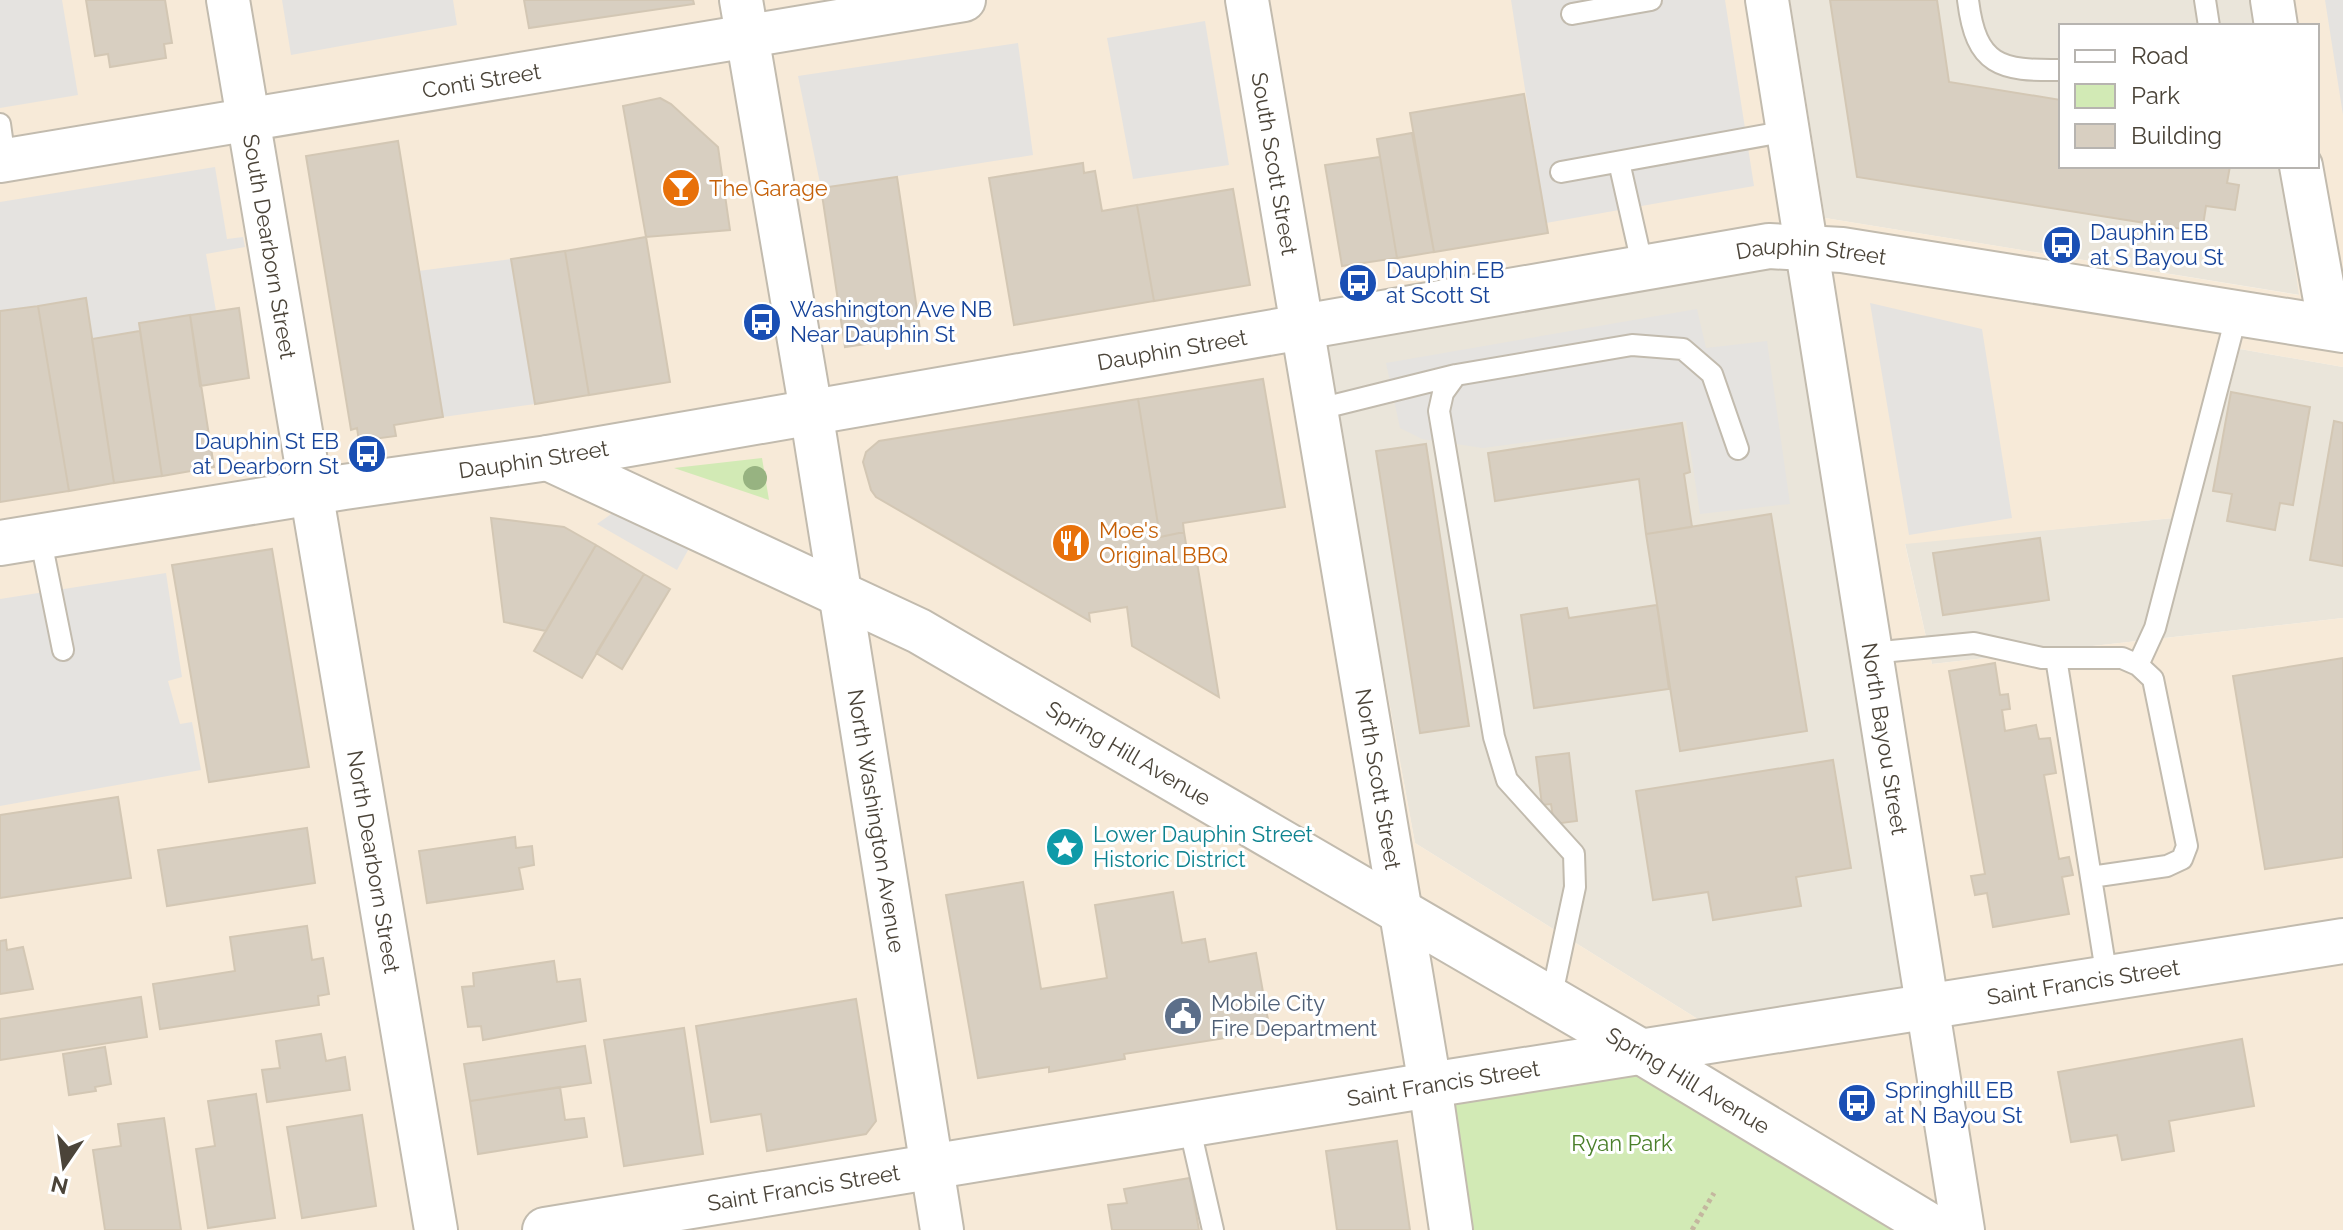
<svg xmlns="http://www.w3.org/2000/svg" width="2343" height="1230" font-family="Raleway,sans-serif">
	<rect width="100%" height="100%" fill="#f6f3ec"/>
	<path fill="#eae5da" d="M1790,0H2255L2259,26H2061V166H2280L2300,295L1825,218Z
		M1793,264L1905,989L1701,1021L1415,843L1323,345Z
		M2240,349L2343,367V618L1932,664L1905,543L2195,516Z"/>
	<path fill="#f7ead8" fill-rule="evenodd" d="M0,0H1790L1825,218L2299,295L2280,166H2317V26H2259L2255,0H2343V367L2240,349L2195,516L1905,544L1932,664L2343,618V1230H0ZM1792,265L1905,989L1701,1021L1415,843L1324,345Z"/>
	<path fill="#d2eab5" d="M762,458L769,500L674,468Z
		M1640,1051L1937,1230H1451L1430,1085Z"/>
	<path fill="#e5e3e0" d="M0,0H62L78,95L0,108Z
		M282,0H453L457,25L291,55Z
		M1511,0H1725L1754,186L1546,223Z
		M2325,0H2343V115Z
		M1205,21L1229,165L1133,179L1107,38Z
		M1018,43L1033,155L821,188L798,76Z
		M215,167L227,239L243,237L245,247L206,254L216,311L139,323L140,331L92,339L86,299L0,311V202Z
		M511,259L535,404L443,417L418,271Z
		M1870,303L1982,329L2012,518L1909,535Z
		M1697,309L1706,348L1767,341L1790,504L1700,514L1686,421L1483,448L1422,439L1400,428L1386,363Z
		M627,503L692,543L677,570L597,524Z
		M166,573L182,677L168,681L180,724L192,722L201,770L0,806V599Z"/>
	<path fill="#d8cfc1" stroke="#d3c7b4" stroke-width="2" d="M86,0H165L172,43L164,44L166,58L110,67L108,54L95,56Z
		M524,0H693L694,4L529,28Z
		M1830,0H1937L1949,82L2061,100V166H2230L2227,183L2239,185L2235,210L2206,206L2202,232L1857,177Z
		M1524,94L1548,233L1434,252L1410,113Z
		M660,98L671,104L718,147L730,230L646,237L623,106Z
		M1412,133L1434,252L1397,258L1377,139Z
		M398,141L443,417L394,425L396,436L359,441L357,428L351,430L306,156Z
		M1380,157L1397,258L1342,266L1325,165Z
		M1083,163L1084,173L1095,171L1102,211L1137,205L1154,301L1014,325L989,178Z
		M897,177L921,336L845,347L821,188Z
		M1233,189L1250,285L1154,301L1137,205Z
		M646,237L670,382L589,395L565,251Z
		M565,251L589,395L535,404L511,259Z
		M86,298L114,483L69,491L38,306Z
		M38,306L69,491L0,502V311Z
		M239,308L249,378L200,386L190,315Z
		M190,315L214,467L162,476L139,323Z
		M140,331L162,476L114,483L92,339Z
		M1263,379L1285,507L1183,523L1184,532L1160,537L1138,399Z
		M2231,392L2310,407L2293,505L2280,503L2275,530L2227,521L2232,494L2213,491Z
		M1138,399L1160,537L1184,532L1187,550H1195L1219,697L1132,646L1127,607L1089,613L1090,621L876,497L871,490L863,462L866,452L879,441Z
		M2334,421L2343,423V566L2310,560Z
		M1682,423L1690,472L1684,474L1692,527L1646,534L1639,479L1495,501L1488,453Z
		M1426,444L1469,726L1420,733L1376,451Z
		M1771,514L1807,731L1680,751L1646,534Z
		M491,518L564,527L596,545L546,631L504,622Z
		M2040,538L2049,600L1943,615L1933,553Z
		M596,545L644,574L582,678L534,651Z
		M272,549L309,767L209,782L172,565Z
		M644,574L670,589L622,669L596,653Z
		M1657,605L1669,689L1534,708L1521,615L1567,608L1569,618Z
		M2343,658V857L2265,869L2233,676Z
		M1995,663L2000,695L2008,694L2010,709L2002,710L2005,731L2036,725L2039,739L2050,738L2056,773L2044,775L2059,859L2069,857L2073,875L2062,877L2069,914L1993,927L1987,893L1975,895L1971,876L1985,874L1949,671Z
		M1569,753L1577,821L1554,824L1551,804L1542,805L1536,757Z
		M1833,760L1851,868L1796,877L1801,906L1713,920L1708,892L1653,900L1636,791Z
		M118,797L131,878L0,898V815Z
		M307,828L315,883L167,906L158,850Z
		M515,837L516,848L532,846L534,865L519,868L523,889L427,903L419,851Z
		M1023,882L1041,989L1107,978L1095,905L1173,892L1182,943L1205,939L1209,962L1256,953L1270,1031L1124,1054L1125,1059L1049,1072V1067L978,1078L946,895Z
		M307,926L312,960L323,958L329,994L318,996L319,1005L160,1029L153,984L235,971L230,937Z
		M6,940L7,950L23,947L33,989L0,994V941Z
		M554,961L557,982L580,979L586,1021L483,1040L481,1026L468,1027L462,987L474,986L473,973Z
		M141,997L147,1037L0,1060V1019Z
		M856,999L876,1121L866,1134L767,1151L761,1114L711,1122L696,1026Z
		M684,1028L703,1154L624,1166L604,1040Z
		M321,1034L326,1061L345,1057L350,1090L267,1102L262,1070L280,1068L276,1041Z
		M2242,1039L2254,1106L2169,1121L2174,1151L2122,1160L2117,1135L2071,1142L2058,1072Z
		M585,1046L591,1083L470,1101L464,1064Z
		M105,1047L111,1084L95,1087L96,1091L69,1095L63,1054Z
		M560,1087L565,1120L584,1118L587,1137L478,1154L470,1101Z
		M256,1094L275,1218L208,1228L196,1149L215,1146L208,1101Z
		M362,1115L376,1206L302,1218L287,1127Z
		M164,1118L181,1230H105L93,1150L121,1146L118,1124Z
		M1397,1141L1410,1230H1337L1326,1151Z
		M1190,1178L1199,1230H1112L1108,1205L1127,1203L1124,1189Z"/>
	<g fill="none" stroke-linecap="round" stroke-linejoin="round">
		<g stroke="#c2bbae" stroke-width="24">
			<path id="service" d="M1968,0C1976,66 2000,71 2061,70
				M2205,0L2209,26
				M1572,14L1651,0
				M0,124L5,160
				M1619,162L1643,268
				M1561,172L1788,131
				M1315,410L1456,375
				M40,536L63,650
				M1871,653L1974,643L2042,658H2122L2138,665L2153,679L2187,846L2182,859L2167,866L2091,877
				M2056,658L2107,978
				M2138,665L2155,628L2237,313
				M1551,999L1575,887L1574,854L1507,780L1494,737L1439,411L1443,393L1456,375L1632,345L1683,349L1712,374L1738,449
				M1189,1125L1213,1230"/>
		</g>
		<g stroke="#c2bbae" stroke-width="46">
			<g id="minor">
				<path id="s1" d="M228,0L436,1230"/>
				<path id="s2" d="M741,0L811,411L942,1230"/>
				<path id="s3" d="M1247,0L1430,1085L1451,1230"/>
				<path id="s4" d="M1767,0L1963,1230"/>
				<path d="M2272,0L2276,26"/>
				<path id="s5" d="M0,161L964,0"/>
				<path d="M2301,166L2330,328"/>
			</g>
		</g>
		<g stroke="#c2bbae" stroke-width="48">
			<g id="tertiary">
				<path id="s6" d="M548,458L919,631L1640,1051L1937,1230"/>
				<path id="s7" d="M0,543L344,487L548,458L1769,246L1842,250L2343,330"/>
				<path id="s8" d="M545,1230L1430,1085L2343,941"/>
			</g>
		</g>
		<path stroke="#c4b79f" stroke-width="5" stroke-dasharray="4 4" stroke-linecap="butt" d="M1692,1230L1714,1193"/>
		<use href="#service" stroke="#fff" stroke-width="20"/>
		<use href="#minor" stroke="#fff" stroke-width="42"/>
		<use href="#tertiary" stroke="#fff" stroke-width="44"/>
	</g>
	<circle fill="#97b381" cx="755" cy="478" r="12"/>
	<defs>
		<g id="bar-disc" transform="scale(2)"><circle r="9.5" fill="#e8710a" stroke="#fff"/><path d="M-6-5H6L.8 .8V4.5H3.5V6h-7V4.5H-.8V.8Z" fill="#fff"/></g>
		<g id="bus-disc" transform="scale(2)"><circle r="9.5" fill="#1a4fb4" stroke="#fff"/><path d="M-5-6H5V4H4V6H2V4H-2V6H-4V4H-5ZM-3.5-4V0h7V-4ZM-3.5 1.2v1.5H-2V1.2ZM2 1.2v1.5H3.5V1.2Z" fill="#fff"/></g>
		<g id="restaurant-disc" transform="scale(2)"><circle r="9.5" fill="#e8710a" stroke="#fff"/><path d="M-5-6h1v4h1v-4h1v4h1v-4h1v5L-1.5 .5V6h-2V.5L-5-1ZM5-6V6H3V1.5H1.5Q1.5-4 5-6Z" fill="#fff"/></g>
		<g id="sight-disc" transform="scale(2)"><circle r="9.5" fill="#0f9aa8" stroke="#fff"/><path d="M0-6L1.8-2.2L6-1.7L2.9 1.2L3.7 5.4L0 3.3L-3.7 5.4L-2.9 1.2L-6-1.7L-1.8-2.2Z" fill="#fff"/></g>
		<g id="civic-disc" transform="scale(2)"><circle r="9.5" fill="#5c6f8a" stroke="#fff"/><path d="M-.6-6.5H3V-4.5H.6V-3L4-1V1h2V6H-6V1h2V-1L-.6-3ZM-1.2 2.5V6h2.4V2.5Z" fill="#fff"/></g>
	</defs>
	<g fill-rule="evenodd">
		<use href="#bar-disc" x="681" y="188"/>
		<use href="#bus-disc" x="2062" y="245"/>
		<use href="#bus-disc" x="1358" y="283"/>
		<use href="#bus-disc" x="762" y="322"/>
		<use href="#bus-disc" x="367" y="454"/>
		<use href="#restaurant-disc" x="1071" y="543"/>
		<use href="#sight-disc" x="1065" y="847"/>
		<use href="#civic-disc" x="1183" y="1016"/>
		<use href="#bus-disc" x="1857" y="1103"/>
	</g>
	<g text-anchor="middle" stroke-width="6" stroke-linejoin="round" paint-order="stroke">
		<g font-size="22" fill="#4b4439" stroke="#fff">
			<text dy="8" stroke="none"><textPath href="#s5" startOffset="488">Conti Street</textPath></text>
			<text dy="8" stroke="none"><textPath href="#s3" startOffset="166">South Scott Street</textPath></text>
			<text dy="8" stroke="none"><textPath href="#s1" startOffset="250">South Dearborn Street</textPath></text>
			<text dy="8" stroke="none"><textPath href="#s7" startOffset="1836">Dauphin Street</textPath></text>
			<text dy="8" stroke="none"><textPath href="#s7" startOffset="1188">Dauphin Street</textPath></text>
			<text dy="8" stroke="none"><textPath href="#s7" startOffset="540">Dauphin Street</textPath></text>
			<text dy="8" stroke="none"><textPath href="#s4" startOffset="748">North Bayou Street</textPath></text>
			<text dy="8" stroke="none"><textPath href="#s6" startOffset="652">Spring Hill Avenue</textPath></text>
			<text dy="8" stroke="none"><textPath href="#s3" startOffset="790">North Scott Street</textPath></text>
			<text dy="8" stroke="none"><textPath href="#s2" startOffset="832">North Washington Avenue</textPath></text>
			<text dy="8" stroke="none"><textPath href="#s1" startOffset="874">North Dearborn Street</textPath></text>
			<text dy="8" stroke="none"><textPath href="#s8" startOffset="1558">Saint Francis Street</textPath></text>
			<text dy="8" stroke="none"><textPath href="#s6" startOffset="1300">Spring Hill Avenue</textPath></text>
			<text dy="8" stroke="none"><textPath href="#s8" startOffset="910">Saint Francis Street</textPath></text>
			<text dy="8" stroke="none"><textPath href="#s8" startOffset="262">Saint Francis Street</textPath></text>
		</g>
		<g font-size="22" fill="#c56008" stroke="#fff" text-anchor="start">
			<text x="709" y="196">The Garage</text>
			<text x="1099" y="538">Moe's<tspan x="1099" dy="25">Original BBQ</tspan></text>
		</g>
		<g font-size="22" fill="#164399" stroke="#fff" text-anchor="start">
			<text x="2090" y="240">Dauphin EB<tspan x="2090" dy="25">at S Bayou St</tspan></text>
			<text x="1386" y="278">Dauphin EB<tspan x="1386" dy="25">at Scott St</tspan></text>
			<text x="790" y="317">Washington Ave NB<tspan x="790" dy="25">Near Dauphin St</tspan></text>
			<text x="339" y="449" text-anchor="end">Dauphin St EB<tspan x="339" dy="25">at Dearborn St</tspan></text>
			<text x="1885" y="1098">Springhill EB<tspan x="1885" dy="25">at N Bayou St</tspan></text>
		</g>
		<g font-size="22" fill="#0d838f" stroke="#fff" text-anchor="start">
			<text x="1093" y="842">Lower Dauphin Street<tspan x="1093" dy="25">Historic District</tspan></text>
		</g>
		<g font-size="22" fill="#4e5e75" stroke="#fff" text-anchor="start">
			<text x="1211" y="1011">Mobile City<tspan x="1211" dy="25">Fire Department</tspan></text>
		</g>
		<g font-size="22" fill="#4a7f2a" stroke="#fff">
			<text x="1622" y="1151">Ryan Park</text>
		</g>
	</g>
	<rect x="2059" y="24" width="260" height="144" fill="#ffffff" stroke="#b7b4b0" stroke-width="2"/>
	<rect x="2075" y="50" width="40" height="12" fill="#ffffff" stroke="#b7b4b0" stroke-width="2"/>
	<text x="2131" y="64" font-size="24" fill="#4b4439">Road</text>
	<rect x="2075" y="84" width="40" height="24" fill="#d2eab5" stroke="#b7b4b0" stroke-width="2"/>
	<text x="2131" y="104" font-size="24" fill="#4b4439">Park</text>
	<rect x="2075" y="124" width="40" height="24" fill="#d8cfc1" stroke="#b7b4b0" stroke-width="2"/>
	<text x="2131" y="144" font-size="24" fill="#4b4439">Building</text>
	<g transform="translate(64 1166) rotate(193)" stroke="#ffffff" stroke-width="6" paint-order="stroke">
	<path d="M0-6L14 30L0 20L-14 30Z" fill="#4b4439"/>
	<text y="-12" font-size="22" font-weight="bold" text-anchor="middle" fill="#4b4439">N</text>
	</g>
</svg>
